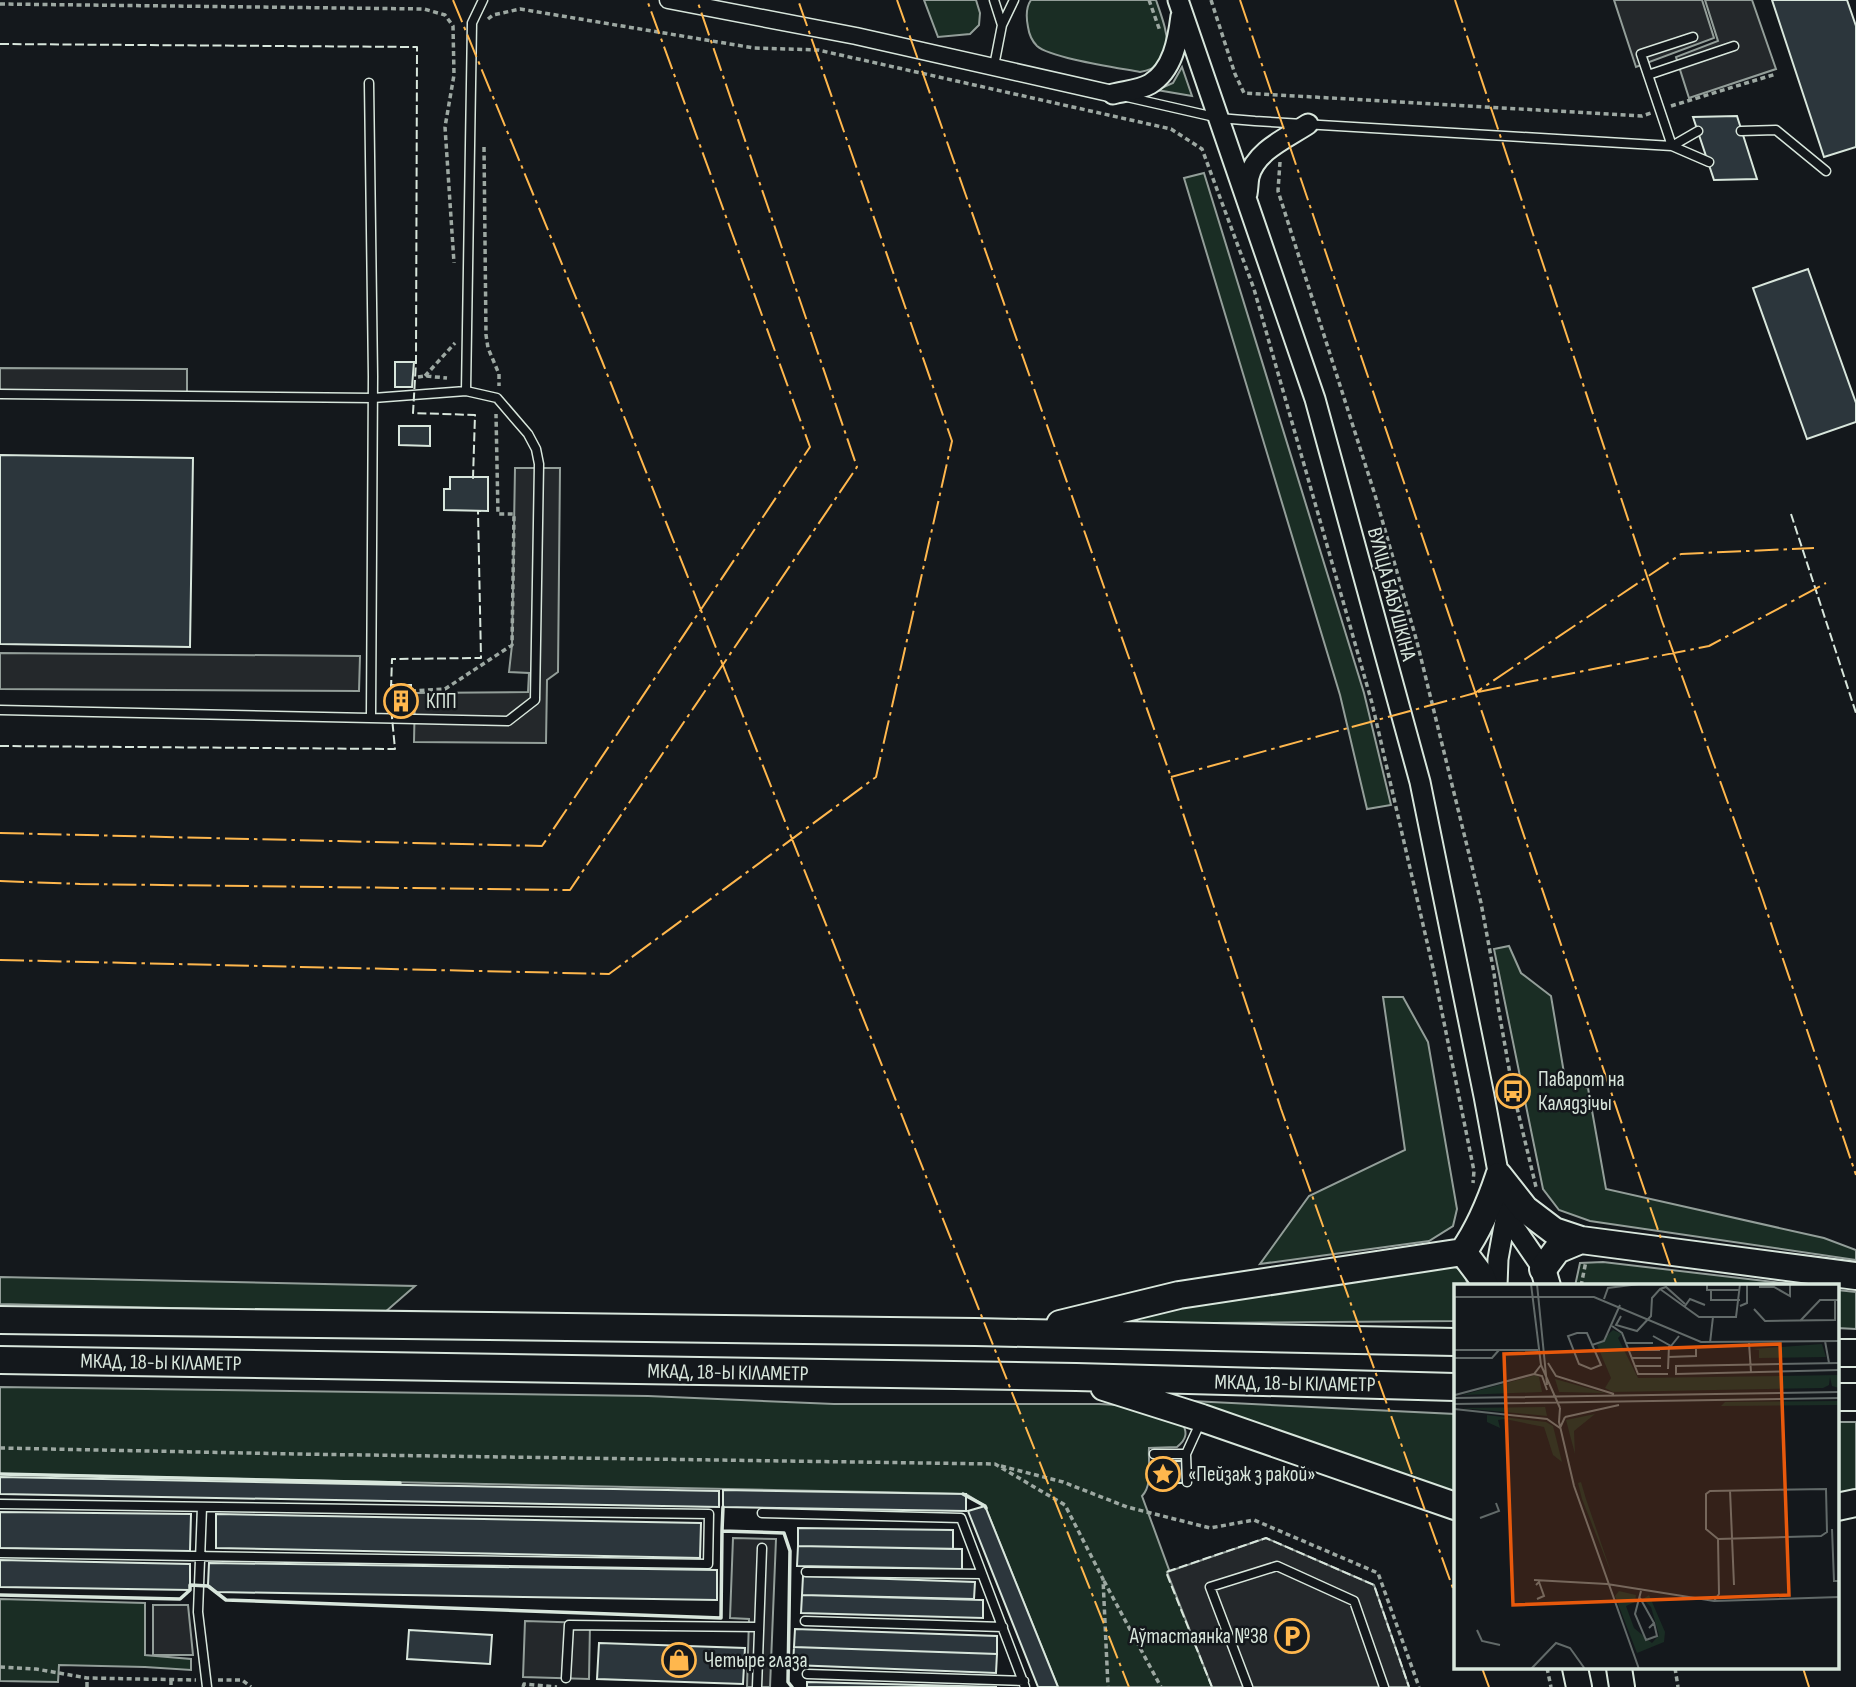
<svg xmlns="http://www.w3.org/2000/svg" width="1856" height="1687" font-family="'Sofia Sans Condensed',sans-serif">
	<rect width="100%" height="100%" fill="#14181c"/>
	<path fill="#1a2d24" stroke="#939e99" stroke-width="2" d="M924,0H976L980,13L979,25L970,34L938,37Z
		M1031,0H1156C1165,27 1182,65 1140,72C1119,68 1050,58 1037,46C1032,41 1029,34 1028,27C1026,17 1026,7 1031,0Z
		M1182,67L1192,96L1157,90L1173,83Z
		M1204,173L1364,693L1391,805L1367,809L1340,695L1184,178Z
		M1509,946L1521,973L1551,996L1565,1079L1588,1088L1606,1189L1824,1238L1856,1250V1260L1590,1221L1559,1210L1543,1189L1494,949Z
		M1383,997H1403L1428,1042L1457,1209L1453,1226L1429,1241L1260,1264L1309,1196L1405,1150Z
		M1603,1262L1808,1286H1575L1580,1263Z
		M1449,1266C1462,1267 1465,1274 1468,1286H1455V1321L1100,1324L1213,1300Z
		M0,1277L415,1286L384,1313L0,1304Z
		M1837,1290L1856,1292V1329L1837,1328Z
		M0,1387L648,1396L834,1404H1099L1119,1405L1181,1421C1188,1432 1187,1439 1177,1447L1149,1448C1148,1463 1153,1485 1142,1496L1212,1687H1058L985,1506L966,1494L0,1474Z
		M1191,1401L1455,1414V1496Z
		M1837,1422H1856V1490L1837,1494Z
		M0,1599L145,1603V1655L191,1659V1670L145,1667L59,1665L58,1682L0,1681Z"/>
	<path fill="#24282b" stroke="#939e99" stroke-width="2" d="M1614,0H1702L1714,38L1636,67Z
		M1705,0H1752L1776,69L1689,98L1676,57L1718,41Z
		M0,368L187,369V392L0,391Z
		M515,468H560L558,672L547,680L546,743L414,742L415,693L528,692L529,673L509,672L512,645Z
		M0,653L360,656L359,691L0,689Z
		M733,1538L776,1539L770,1687H747L749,1619L730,1618Z
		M1266,1538L1374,1585L1409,1687H1212L1167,1572Z
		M153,1605H188L193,1655H153Z
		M525,1621L590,1623L589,1679L523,1677Z"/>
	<path fill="#2c363c" stroke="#d8e6dc" stroke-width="2" d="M1772,0H1847L1856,26V147L1824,157Z
		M1737,116L1757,179L1714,180L1693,117Z
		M1808,269L1856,403V422L1807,439L1753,288Z
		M395,362H414L412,387H395Z
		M399,426H430V446L399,445Z
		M0,455L193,458L190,647L0,644Z
		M450,477H488V511L444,510V489H450Z
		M391,685H411V710H391Z
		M1163,1461H1182L1183,1483H1164Z
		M0,1477L719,1491V1507L0,1494Z
		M723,1490L966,1494V1511L723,1507Z
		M985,1506L1058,1687H1038L968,1511Z
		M0,1512L191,1514L190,1551L0,1548Z
		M216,1514L701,1523L700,1558L216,1548Z
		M798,1528L953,1530V1549L798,1546Z
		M798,1546L962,1549V1569L797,1566Z
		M0,1560L190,1564V1590L0,1587Z
		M209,1563L717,1570V1600L216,1592L208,1585Z
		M803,1576L975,1582L974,1599L802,1595Z
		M802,1595L983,1600V1618L801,1613Z
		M795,1629L997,1636V1654L794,1647Z
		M409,1630L492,1635L490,1664L407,1659Z
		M599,1643L745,1648L743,1684L597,1679Z
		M794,1647L997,1654L996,1673L793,1665Z
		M807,1682L997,1687H807Z"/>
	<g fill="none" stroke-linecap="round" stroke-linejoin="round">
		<g stroke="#d8e6dc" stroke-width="11">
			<path id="service" d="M994,0L1002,25
				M1693,37L1641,54L1672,146L1698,131
				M994,66L1002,25L1014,0
				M1648,75L1734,46
				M369,83L373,376L371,717
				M1127,97L1219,118L1255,121L1672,146L1709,162
				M1741,131L1776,130L1826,171
				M0,394L373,398L466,391L472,23L483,0
				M0,710L508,721L535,700L539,464L536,449L528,434L497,398L466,391
				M1154,1454H1186L1187,1482
				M1186,1454L1201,1421
				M0,1504L709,1514L708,1564L0,1553
				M202,1507L198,1612L207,1687
				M762,1513L961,1518L1025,1687
				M806,1572L982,1574
				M805,1621L1003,1627
				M807,1674L1024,1681
				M566,1678L569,1625L759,1627
				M757,1687L762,1548
				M1248,1687L1210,1587L1277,1566L1354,1601L1384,1687"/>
		</g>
		<g stroke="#d8e6dc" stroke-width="19">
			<path id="minor" d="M668,0L856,36L1113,94"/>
		</g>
		<g stroke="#d8e6dc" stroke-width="23">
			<path id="tertiary" d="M1178,0L1315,399L1420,782L1484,1096L1506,1215L1498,1259L1497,1286
				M1113,94C1124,91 1140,90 1150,84C1173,70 1178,40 1181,16
				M1247,194C1248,189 1248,182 1249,177C1255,151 1287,138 1308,124
				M1506,1215L1543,1269"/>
		</g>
		<g stroke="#d8e6dc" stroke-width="28">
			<path id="primary" d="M1543,1269L1548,1286
				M1575,1668L1579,1687
				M1619,1668L1622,1687"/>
		</g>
		<g stroke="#d8e6dc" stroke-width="30">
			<path id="trunk" d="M1499,1176L1525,1209L1554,1231L1581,1240L1856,1276
				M1463,1252L1481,1276L1485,1286
				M1543,1269L1557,1250L1581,1240
				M0,1320L975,1332L1455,1342
				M1060,1324L1179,1295L1463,1252C1479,1229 1490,1203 1499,1176
				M1837,1353H1856
				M0,1360L1076,1377L1455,1387
				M1104,1387L1202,1418L1455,1506
				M1837,1397H1856
				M1837,1507L1856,1503"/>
		</g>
		<path stroke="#9da8a2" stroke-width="3.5" stroke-dasharray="5 3.5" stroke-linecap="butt" d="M1149,0L1160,31
			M1211,0L1235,74L1244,93L1642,116L1651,113
			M0,4L424,9L445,15L453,26L454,75L445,127L454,263
			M488,19L493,15L520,9L754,48L818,50L1171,129L1202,149L1254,289L1372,703L1433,968L1474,1171L1473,1183
			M1671,106L1776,74
			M484,147L486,335L488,348L499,374V386
			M1280,162L1278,191L1375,495L1417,642L1481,903L1494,973L1498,1006L1513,1091L1536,1187
			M425,376L455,343
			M418,377L425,376L447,378
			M411,691L445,689L512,645L514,514H498L496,414
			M1581,1286L1586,1261
			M0,1448L296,1454L995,1464L1065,1505L1103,1579L1108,1687
			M1001,1466L1063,1482L1127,1507L1210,1528L1254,1520L1378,1573L1419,1687
			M1104,1581L1161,1687
			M0,1667L36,1669L87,1678L196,1680
			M1547,1668L1551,1687
			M1675,1668L1678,1687
			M171,1680V1687
			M218,1680H242L251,1687
			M87,1687V1678
			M523,1687L524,1684L557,1687"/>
		<use href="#service" stroke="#14181c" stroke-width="8"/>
		<use href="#minor" stroke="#14181c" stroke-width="16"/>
		<use href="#tertiary" stroke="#14181c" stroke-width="19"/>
		<use href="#primary" stroke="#14181c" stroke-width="24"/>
		<use href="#trunk" stroke="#14181c" stroke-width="26"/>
		<path stroke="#d8e6dc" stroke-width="2" stroke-dasharray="9 3.5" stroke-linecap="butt" d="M0,44L417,47L416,362L413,413L475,415L473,478H476
			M1791,514L1856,713
			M391,689L392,659L481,658L478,511H481
			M0,746L395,749L391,707
			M1212,1687L1166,1572L1266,1538L1374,1585L1409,1687"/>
		<path stroke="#d8e6dc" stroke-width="3.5" d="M0,1474L400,1483
			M963,1494L985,1506L986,1508
			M722,1531L723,1507
			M0,1595L180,1599L190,1590V1585L208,1586L226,1600L721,1618L722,1531L784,1533L790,1551L788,1682L792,1687"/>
		<path stroke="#ffb74d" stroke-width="2" stroke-dasharray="24 5 3.5 5" stroke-linecap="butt" d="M453,0L602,361L1129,1687
			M897,0L1171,777L1281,1109L1455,1594
			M1240,0L1677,1286
			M1455,0L1662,621L1761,894L1856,1175
			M1478,692L1709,646L1826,583
			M1171,777L1475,693L1681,554L1814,548
			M0,833L542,846L810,447L647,0
			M0,881L80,884L570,890L857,467L697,0
			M0,960L609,974L876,777L952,441L798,0
			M1482,1668L1489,1687
			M1803,1668L1809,1687"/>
	</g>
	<defs>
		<g id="building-ring" transform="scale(1.75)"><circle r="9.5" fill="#14181c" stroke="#ffb74d" stroke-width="1.5"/><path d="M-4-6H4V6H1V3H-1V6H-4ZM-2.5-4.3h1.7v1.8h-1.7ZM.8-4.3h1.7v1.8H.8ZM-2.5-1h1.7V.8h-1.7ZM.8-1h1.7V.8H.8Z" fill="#ffb74d"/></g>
		<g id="bus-ring" transform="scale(1.75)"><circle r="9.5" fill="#14181c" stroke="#ffb74d" stroke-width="1.5"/><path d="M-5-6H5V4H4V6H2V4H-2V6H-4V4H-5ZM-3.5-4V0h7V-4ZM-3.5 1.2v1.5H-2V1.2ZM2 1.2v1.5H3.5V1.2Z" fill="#ffb74d"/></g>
		<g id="sight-ring" transform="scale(1.75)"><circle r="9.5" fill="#14181c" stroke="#ffb74d" stroke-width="1.5"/><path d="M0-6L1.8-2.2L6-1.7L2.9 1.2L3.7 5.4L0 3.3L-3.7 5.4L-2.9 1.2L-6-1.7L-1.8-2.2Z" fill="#ffb74d"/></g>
		<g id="parking-ring" transform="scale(1.75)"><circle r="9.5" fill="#14181c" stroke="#ffb74d" stroke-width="1.5"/><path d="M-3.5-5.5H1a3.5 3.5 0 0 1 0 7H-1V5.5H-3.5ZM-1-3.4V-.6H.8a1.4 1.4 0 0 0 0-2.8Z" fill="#ffb74d"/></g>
		<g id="shop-ring" transform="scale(1.75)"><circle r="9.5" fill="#14181c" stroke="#ffb74d" stroke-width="1.5"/><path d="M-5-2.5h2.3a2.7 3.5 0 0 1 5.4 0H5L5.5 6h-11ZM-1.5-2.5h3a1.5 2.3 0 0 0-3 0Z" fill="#ffb74d"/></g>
	</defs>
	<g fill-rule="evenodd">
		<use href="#building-ring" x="401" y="701"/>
		<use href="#bus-ring" x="1513" y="1091"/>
		<use href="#sight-ring" x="1163" y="1474"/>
		<use href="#parking-ring" x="1292" y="1636"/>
		<use href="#shop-ring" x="679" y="1660"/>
	</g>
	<g text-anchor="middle" stroke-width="5" stroke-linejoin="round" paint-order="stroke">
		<g font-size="21" fill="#d8e6dc" stroke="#14181c">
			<text transform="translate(1392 594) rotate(75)" y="7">ВУЛІЦА БАБУШКІНА</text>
			<text transform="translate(161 1362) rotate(1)" y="7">МКАД, 18-Ы КІЛАМЕТР</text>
			<text transform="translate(728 1372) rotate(1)" y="7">МКАД, 18-Ы КІЛАМЕТР</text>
			<text transform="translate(1295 1383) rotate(1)" y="7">МКАД, 18-Ы КІЛАМЕТР</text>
		</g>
		<g font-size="21" fill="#d8e6dc" stroke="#14181c" text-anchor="start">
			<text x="426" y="708">КПП</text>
			<text x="1538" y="1086">Паварот на<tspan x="1538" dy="24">Калядзічы</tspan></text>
			<text x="1188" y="1481">«Пейзаж з ракой»</text>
			<text x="1268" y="1643" text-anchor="end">Аўтастаянка №38</text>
			<text x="704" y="1667">Четыре глаза</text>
		</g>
	</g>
	<g transform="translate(1454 1284)">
		<rect width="385" height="385" fill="#14181c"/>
		<path d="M159,46L168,50L164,54L184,94L385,91V104L378,102L376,93L375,101L369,104L159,108L151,104L157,94L143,61ZM368,60L372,73L305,74V66L298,65ZM82,91L85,93L93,132L7,124L91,123L88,108L8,111ZM101,95L151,109L105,108ZM385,117V121L267,122L271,118ZM141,130L120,147L121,170L112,136ZM33,131L92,138L99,142L108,178L99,171L90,143L51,135L44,136L46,144L33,138ZM127,198L132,215L158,291L128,215L124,199ZM165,307L182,311L181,318L172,322L180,344L198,359L205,351L197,323L189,315L195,311L211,348L210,358L183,369L161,312Z" fill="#1a2d24"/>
		<path fill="none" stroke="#626a69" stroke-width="2" d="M77,0L87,81L106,124M83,0L93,101M253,0V6H286M305,3H320L336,12V0M206,5L212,3L231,20M257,6V16H286M0,13H140L247,58L385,57M150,15L154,4L185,0M231,22L236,15L251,21M286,22L293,19V0M300,25L311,37L381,36V16M167,32L162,41L183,47L197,32L198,14L206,5L245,33H282L286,0M346,37L366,16H385M158,42L168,49L184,90H214M123,49H133L147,81L137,85L125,80L114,52ZM199,52L217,62L225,52M371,57L375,79M172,59H199M256,59L259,33M295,59L297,88M138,61L150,57L166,21M0,66H84M174,66H206M214,73L242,72V65M0,74H38L45,66M177,74H207M94,79L102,92L160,110M385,79L222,82V90L385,86M181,82H207M214,85L215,62M80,90L88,92L93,106M1,111L80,90L87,81M0,114L385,108M0,120L385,114M106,124L105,138L120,202L185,385M0,125L93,135L106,144L111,133M111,133L165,121M276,206L280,301M26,234L45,227L42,219M378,245L380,297H385M80,296L153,300L260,317L385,313M82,301L85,298L90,312L83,315M187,307L181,330L192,356L203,352L200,339M186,314L200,339L195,344M260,317L265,310L264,255L367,252L373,248L372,205L256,207L252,210V245L264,255M23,346L28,357L46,361M77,385L102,359L116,364L131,385"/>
		<path fill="#e8590c" fill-opacity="0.15" stroke="#e8590c" stroke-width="3.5" d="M326,60L335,311L59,321L50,70Z"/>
		<rect width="385" height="385" fill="none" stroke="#d8e6dc" stroke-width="3.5"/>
	</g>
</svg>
